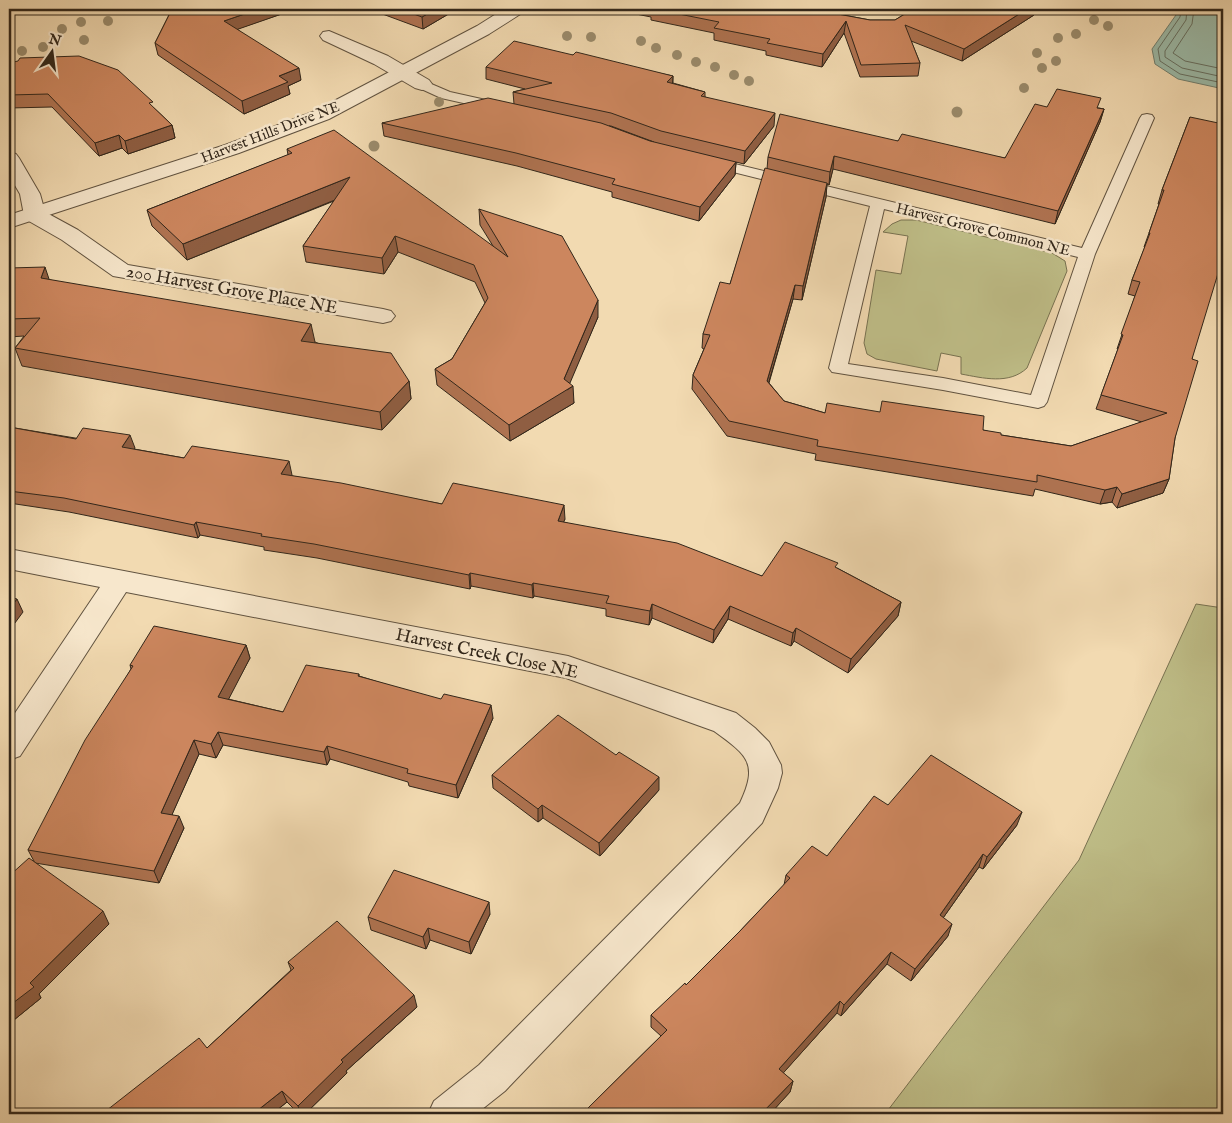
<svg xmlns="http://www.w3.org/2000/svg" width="1232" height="1123" font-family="'IM FELL English',serif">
	<rect width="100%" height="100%" fill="#f2dab1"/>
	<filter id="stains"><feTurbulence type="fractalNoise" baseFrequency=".004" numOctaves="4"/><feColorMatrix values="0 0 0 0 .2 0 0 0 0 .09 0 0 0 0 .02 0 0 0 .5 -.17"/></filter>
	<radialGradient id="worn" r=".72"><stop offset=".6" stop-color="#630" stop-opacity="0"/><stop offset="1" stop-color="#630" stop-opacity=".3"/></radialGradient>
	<path fill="#bfbe88" stroke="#787251" d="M901,220H916L1052,253L1065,261L1067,271L1027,368C1009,385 983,378 961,374V357L941,353L937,371L876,359L867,354L864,343L876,270L901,274L908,236L883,232L892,224Z
		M1196,604L1223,608V1114H885L1079,860Z"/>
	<path fill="#9cbba9" stroke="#717f70" d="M1176,9H1223V88H1219L1178,79L1155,64L1152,49L1176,15Z"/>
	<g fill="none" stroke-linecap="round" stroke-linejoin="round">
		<path stroke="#667062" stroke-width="1" d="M1181,9L1180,17L1158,49L1160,61L1180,74L1223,83
			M1187,9L1186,20L1165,51V57L1182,68L1223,77
			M1194,9L1192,24L1173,53L1185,61L1223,69"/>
		<g stroke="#615340" stroke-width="2">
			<path id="service" d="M422,80L450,92L504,104L506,107L504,110L499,111L441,98L417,87L415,84Z
				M1147,114L1152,115L1154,118L1095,254L1047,402L1044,406L1038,408L943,390L832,372L829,368L870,206L705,165L703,162L705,159L710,158L1082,248L1140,118L1142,115ZM884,209L1078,257L1031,395L943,378L848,364Z"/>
		</g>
		<g stroke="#615340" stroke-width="2">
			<path id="minor" d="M329,31L388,56L429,80L432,84L429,88L422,90L415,88L374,64L323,40L320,36L323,32Z
				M9,152L16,154L19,158L40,194L45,212L78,230L128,265L383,309L391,311L395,316L391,321L383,323L113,276L62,240L27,220L24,215L20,194L9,175Z
				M9,549L568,656L736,713L755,728L769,742L781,765L782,773L778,788L762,823L505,1091L476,1114H428L434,1101L479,1065L740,803C759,763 747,755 714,731L566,678L126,592L20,756L9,760V722L100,587L9,569Z"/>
		</g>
		<g stroke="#615340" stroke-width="2">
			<path id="tertiary" d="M504,9H525L522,13L489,34L329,119L239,153L9,228V215L225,145L315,111L477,26Z"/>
		</g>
		<use href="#service" fill="#f7e7cc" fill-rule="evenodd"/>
		<use href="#minor" fill="#f7e7cc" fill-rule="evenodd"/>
		<use href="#tertiary" fill="#f7e7cc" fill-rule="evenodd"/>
	</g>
	<g fill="#9b8c6d">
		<circle cx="1094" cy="20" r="5"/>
		<circle cx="108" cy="21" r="5"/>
		<circle cx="81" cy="22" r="5"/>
		<circle cx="1108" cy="26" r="5"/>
		<circle cx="62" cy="29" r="5"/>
		<circle cx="1076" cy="34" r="5"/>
		<circle cx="567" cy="36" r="5"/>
		<circle cx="591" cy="37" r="5"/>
		<circle cx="1058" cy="38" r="5"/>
		<circle cx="84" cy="40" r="5"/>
		<circle cx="641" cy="41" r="5"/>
		<circle cx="43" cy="47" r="5"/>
		<circle cx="656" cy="48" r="5"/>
		<circle cx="22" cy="51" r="5"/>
		<circle cx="1037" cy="53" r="5"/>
		<circle cx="677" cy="55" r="5"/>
		<circle cx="1056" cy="61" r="5"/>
		<circle cx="696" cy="62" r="5"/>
		<circle cx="715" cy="67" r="5"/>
		<circle cx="1042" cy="68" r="5"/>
		<circle cx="734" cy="75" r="5"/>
		<circle cx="749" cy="81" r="5"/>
		<circle cx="1024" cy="88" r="5"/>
		<circle cx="439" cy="102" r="5"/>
		<circle cx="957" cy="112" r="5.5"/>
		<circle cx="374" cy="146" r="5.5"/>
	</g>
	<path fill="#af7351" stroke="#31261a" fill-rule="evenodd" d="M172,9H296L237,29L301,80L288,86L290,94L244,114L158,55L155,43Z
		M369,9H457L423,29Z
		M611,9H811L870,20H895L913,9H1036L1034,15L962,61L911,41L920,63L918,76L860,77L844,33L822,67L766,55V51L714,40V33L651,20V17Z
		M573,55L673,76V83L705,92V97L774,126L744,164L736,162L735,175L699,221L612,197V192L517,166L384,136L382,123L514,104L513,92L525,89L486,79V67ZM609,126H611L654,142L650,141Z
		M9,63L154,108L172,125L175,138L128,154L122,148L99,156L52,107L9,108Z
		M1047,107L1099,108L1104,109L1100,122L1055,224L833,169L829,185L827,184L826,197L802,300L793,299L769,383L784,401L825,413L983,430L1001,435L1071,446L1142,422L1096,409L1118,349H1117L1135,296L1128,294L1132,280L1145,247H1144L1149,233L1159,204H1158L1162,190L1190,117L1192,359L1175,438L1169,479L1163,493L1117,508L1112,502L1100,504L1035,489L1033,496L815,460L816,454L727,436L692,389L693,375L704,349L702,348L703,334L730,284L767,169L768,157L898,141L1005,158Z
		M287,149L493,246L480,225L479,209L598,317L569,383L574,403L510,441L437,385L435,369L452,359L485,303L475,282L398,252L384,274L306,262L303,246L334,201L187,260L152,226L147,210L288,155Z
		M9,268L50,280L315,342L409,381L411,399L382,430L22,366L15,348L24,336L9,337Z
		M9,427L135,448L134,449L184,458L292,475V476L442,504L565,519L563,522L762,576L837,568L901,602L898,616L848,673L794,641L791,646L728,619L713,643L652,618L649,625L606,616V609L534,596L533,598L471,586L470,589L317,558L264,550V547L200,535L198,538L69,512L9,503Z
		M246,645L250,658L228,699L283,712L359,674V676L493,718L458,798L409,786L408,782L330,759L327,765L223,745L216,758L199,754L172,814L184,828L159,883L35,863L109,924L39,994L41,998L9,1024L35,863L28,850L131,669L130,665Z
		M492,775L659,790L600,856L543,818L538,822L493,788Z
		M888,805L1017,825L983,869L979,867L943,918L948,936L911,981L887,964L841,1016L837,1013L783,1073L793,1081L790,1092L770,1114H579L587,1109L661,1036L651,1027V1015L686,985L740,931L784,885L786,875L827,856Z
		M490,914L471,954L430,940L426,949L371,930L368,917Z
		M288,962L417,1007L346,1071L347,1073L305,1114H299L287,1102L272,1114H102L207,1048L291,970Z"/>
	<path fill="#8f5e42" stroke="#31261a" d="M259,9H296L227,33L224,21Z
		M436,9H457L423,29L422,17Z
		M1027,9H1036L1034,15L962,61L964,49Z
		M846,21L844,33L822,67L823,54Z
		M299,68L301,80L288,86L290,94L244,114L242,101L279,76Z
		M673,76L672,89L667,82Z
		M1104,109L1100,122L1055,224L1058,211Z
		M775,113L774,126L744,164L745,151Z
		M172,125L175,138L128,154L125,141Z
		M119,135L122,148L99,156L95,143Z
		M834,156L833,169L829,185L830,172Z
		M736,162L735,175L699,221L700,207Z
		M350,177L352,193L187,260L183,244Z
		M827,183L826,197L802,300L803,286Z
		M395,236L398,252L384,274L382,258Z
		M45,267L51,285L41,278Z
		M795,285L793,299L765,395L767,381Z
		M598,300V317L567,390L573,386L574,403L510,441L509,425L564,379Z
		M311,324L315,342L304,359L301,341Z
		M409,381L411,399L382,430L380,412Z
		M130,435L135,448L127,460L122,447Z
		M289,461L292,475L284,488L281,474Z
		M1169,479L1163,493L1117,508L1122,494Z
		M1117,487L1112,502L1100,504L1105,490Z
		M564,505L565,519L558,535V521Z
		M196,522L200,535L198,538L194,525Z
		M470,573L471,586L470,589L469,575Z
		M533,583L534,596L533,598L532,585Z
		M17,599L23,612L9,631V609Z
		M901,602L898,616L848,673L851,659Z
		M652,604V618L649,625L650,611Z
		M730,606L728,619L713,643L714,630Z
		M796,628L794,641L791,646L793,633Z
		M246,645L250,658L223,710L218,697Z
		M491,705L493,718L458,798L456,785Z
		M218,732L223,745L216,758L211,744Z
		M194,740L199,754L167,826L161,813Z
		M327,746L330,759L327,765L324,752Z
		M659,777V790L600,856L599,843Z
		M542,805L543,818L538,822V809Z
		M1022,812L1017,825L983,869L987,857Z
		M179,816L184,828L159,883L154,871Z
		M983,854L979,867L936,928L940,915Z
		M489,902L490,914L471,954L469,942Z
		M103,911L109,924L39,994L41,998L9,1024V1006L30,983Z
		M952,924L948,936L911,981L915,969Z
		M428,928L430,940L426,949L423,937Z
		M891,952L887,964L841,1016L844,1005Z
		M414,995L417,1007L346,1071L347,1073L305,1114H301L298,1106L341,1060Z
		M840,1001L837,1013L777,1080L779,1069Z
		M793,1081L790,1092L770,1114H761Z
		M282,1091L287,1102L272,1114H253Z"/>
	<path fill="#cc865e" stroke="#31261a" d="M172,9H259L224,21L299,68L279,76L288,82L242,101L155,43Z
		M400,9H436L422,17Z
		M654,9H811L870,20H895L913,9H1027L964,49L905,25L920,63L861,65L846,21L823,54L767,43L770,39L714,28L719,22Z
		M514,41L573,55L576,52L673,76L667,82L705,92L701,96L775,113L745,151L661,131L611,113L513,92L552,83L486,67Z
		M79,56L118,70L153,102L149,103L172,125L125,141L119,135L95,143L48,94L9,95V63L18,61L20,58Z
		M1057,89L1101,98L1097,108L1104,109L1058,211L834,156L830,172L768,157L780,114L898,141L902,134L1005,158L1035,104L1047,107Z
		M488,98L601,123L650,141L736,162L700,207L612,184L615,179L516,153L382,123Z
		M1190,117L1223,124V249L1221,256L1223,257L1192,359L1198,361L1175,438L1169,479L1122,494L1117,487L1105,490L1037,475V482L817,446L818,440L729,421L693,375L710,335L703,334L720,282L730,284L765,168L827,183L803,286L795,285L767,381L784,401L825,413L827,403L880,412L882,401L984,416L983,430L1001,433V435L1071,446L1167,413L1101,395L1123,335L1121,334L1140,282L1132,280L1150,233H1149L1164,190H1162Z
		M334,130L508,257L479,209L562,236L598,300L564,379L573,386L509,425L435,369L452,359L488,298L474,265L395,236L382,258L303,246L350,177L183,244L147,210L292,153L287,149Z
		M45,267L41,278L311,324L301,341L391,353L409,381L380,412L15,348L40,318L9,319V268Z
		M9,427L76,439L83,428L130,435L122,447L184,458L192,446L289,461L281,474L341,483L442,504L453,483L564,505L558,521L677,543L762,576L785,542L838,563L835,567L901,602L851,659L796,628L793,633L730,606L714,630L652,604L650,611L606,603L609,596L533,583L532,585L470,573L469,575L314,544L261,536L262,534L196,522L194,525L64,498L9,491Z
		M9,597L17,599L9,609Z
		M154,626L246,645L218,697L283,712L306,665L359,674L358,676L441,699L444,694L491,705L456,785L407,773L408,769L327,746L324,752L218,732L211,744L194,740L161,813L179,816L154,871L28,850L85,740L133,666L130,665Z
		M558,715L616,755L619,752L659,777L599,843L542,805L538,809L492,775Z
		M931,755L1022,812L987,857L983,854L940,915L952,924L915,969L891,952L844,1005L840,1001L779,1069L793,1081L761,1114H579L586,1108L587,1109L667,1030L651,1015L685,983L686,985L740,931L790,878L786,875L812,846L827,856L874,796L888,805Z
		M29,858L103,911L30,983L34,987L9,1006V876Z
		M394,870L489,902L469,942L428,928L423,937L368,917Z
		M337,921L414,995L341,1060L343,1062L298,1106L282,1091L253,1114H102L199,1038L207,1048L294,968L288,962Z"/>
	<g text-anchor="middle" stroke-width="5" stroke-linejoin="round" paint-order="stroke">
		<g font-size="15" fill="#31261a" stroke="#f7e7cc">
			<text transform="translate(270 132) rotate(-21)" y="5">Harvest Hills Drive NE</text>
			<text transform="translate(983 229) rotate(14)" y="5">Harvest Grove Common NE</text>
		</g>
		<g font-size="18" fill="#31261a" stroke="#f7e7cc">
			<text transform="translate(232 289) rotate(10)" y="6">200 Harvest Grove Place NE</text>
			<text transform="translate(487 653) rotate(12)" y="6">Harvest Creek Close NE</text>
		</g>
	</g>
	<rect width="1232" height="1123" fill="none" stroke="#f2dab1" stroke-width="30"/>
	<rect x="10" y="10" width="1212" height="1103" fill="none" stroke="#31261a" stroke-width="2.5"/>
	<rect x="15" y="15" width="1202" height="1093" fill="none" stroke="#31261a"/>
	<g transform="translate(52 52) rotate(14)" stroke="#f7e7cc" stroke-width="4" paint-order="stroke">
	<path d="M0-4L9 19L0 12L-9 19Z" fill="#31261a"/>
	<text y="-8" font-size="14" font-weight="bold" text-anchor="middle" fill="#31261a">N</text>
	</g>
	<rect width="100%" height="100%" filter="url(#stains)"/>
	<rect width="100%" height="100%" fill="url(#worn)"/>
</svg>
